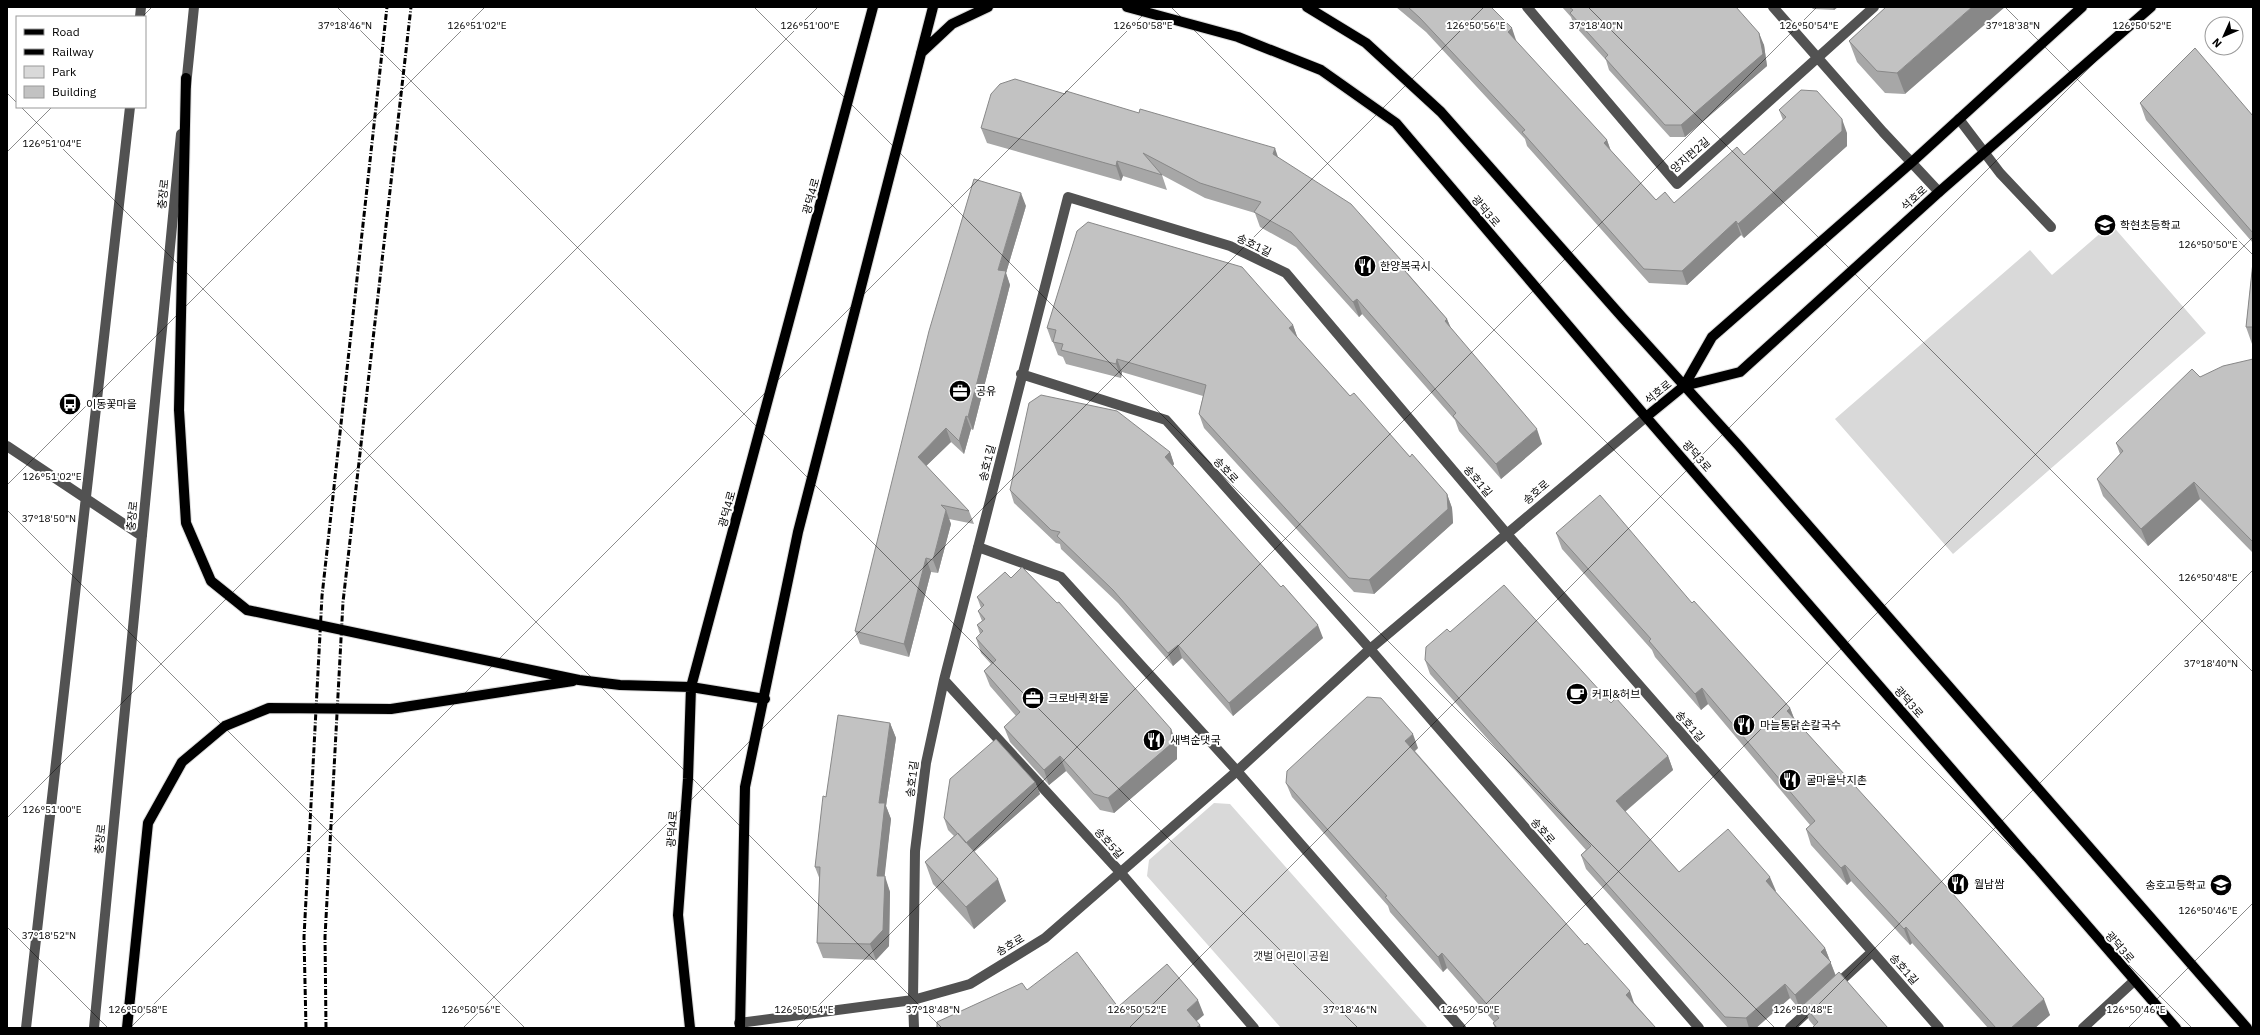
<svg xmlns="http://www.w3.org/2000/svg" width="2260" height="1035" font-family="'IBM Plex Sans','Noto Sans KR',sans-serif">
	<rect width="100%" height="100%" fill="#fff"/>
	<path fill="#d9d9d9" d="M2111,224L2206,333L1953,554L1835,419L2030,250L2052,275Z
		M1214,803L1230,804L1428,1028H1281L1147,876L1149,860Z"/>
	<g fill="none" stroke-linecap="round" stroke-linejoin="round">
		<g stroke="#dbdbdb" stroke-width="12">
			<path id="major" d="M1127,7L1238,37L1321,70L1396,123L1646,417L2176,1028
				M1307,7L1366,43L1441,112L1622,317L1739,446L2247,1028
				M921,53L952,24L988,7
				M186,78L179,410L186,523L211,581L247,610L579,680L620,685L691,687L765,699
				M1684,386L1740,372L1939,192L2151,7
				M1646,417L1684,386L1712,337L1912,162L2082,7
				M127,1028L148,823L182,762L225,726L269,708L391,709L573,681
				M690,1028L678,915L688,779L691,687L873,7
				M740,1028L745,787L798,532L933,7"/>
		</g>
		<path stroke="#525252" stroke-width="10" d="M1527,7L1677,184L1874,7
			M1773,7L1883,132L1939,192
			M140,17L141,7
			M186,86L194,7
			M1959,119L2000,173L2051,227
			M1021,374L1166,420L1370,649L1699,1028
			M7,446L142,536
			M978,547L1061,577L1237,771L1461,1028
			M944,680L1120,872L1254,1028
			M1835,986L1872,952
			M739,1023L913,1000L970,984L1045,938L1237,771L1370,649L1646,417
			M26,1028L130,107
			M94,1028L181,134
			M914,1028L913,1000L915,851L926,763L944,680L1068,197L1230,246L1286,273L1507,534L1939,1028
			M1790,1028L1816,1004
			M2083,1028L2134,981"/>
		<use href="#major" stroke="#000" stroke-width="10"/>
		<path stroke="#000" stroke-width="3" stroke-dasharray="6 2 1 2" stroke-linecap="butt" d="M306,1028L304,937L322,596L387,7
			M326,1028L325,937L343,602L411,7"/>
	</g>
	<path fill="#a7a7a7" d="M1396,7H1491L1517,43L1607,140L1611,151L1656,200L1674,203L1744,155L1783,120L1779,110L1847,133V146L1744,238L1741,235L1687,285L1649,283L1527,146L1525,139L1426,32Z
		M1562,7H1736L1764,45L1767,66L1685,137H1670L1609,70L1606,60L1574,25L1571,17Z
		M1811,7H1838L1834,10L1813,9Z
		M1886,7L1905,94L1885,93L1857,62L1849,41Z
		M2140,103L2253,116V243L2146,120Z
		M981,128L1278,158L1401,260L1404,269L1447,319L1451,328L1542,444L1501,479L1459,431L1455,420L1362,314L1359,317L1296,247L1260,227L1255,213L1205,198L1162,175L1167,190L1123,176L1121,181L987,143Z
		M1026,206L1006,273L1010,285L973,430L971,429L964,454L951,442L926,466L969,511L974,524L949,519L951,524L938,573L931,572L909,657L860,644L855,631Z
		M2253,262V344H2252L2246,327Z
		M1293,325L1297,337L1350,396L1447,494L1452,508L1453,523L1374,594L1354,592L1204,428L1199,414L1203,396L1122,372L1121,378L1066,364L1063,357L1058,355L1053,342H1052L1047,328Z
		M2253,359V553L2200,499L2148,546L2103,496L2097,479L2120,454L2116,443L2200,377Z
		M1170,452L1174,464L1173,466L1323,638L1233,716L1182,658L1173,666L1118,603L1061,549L1060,544L1056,543L1014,503L1010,490Z
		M1556,533L1692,603L1790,708L1794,718L2050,1015L2035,1028H1988L1912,943L1910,945L1851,881L1847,885L1811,845L1806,829L1810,825L1708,704L1701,710L1655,657L1652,650L1562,549Z
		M977,597L1177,744V759L1114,813L1100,810L1066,771L1049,785L1010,742L1004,727L1016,716L990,686L984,671L991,664L981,653L976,638L980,634L977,625L982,621L978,611L981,608Z
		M1450,632L1611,703L1668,756L1673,770L1625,812L1679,872L1776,891H1775L1825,948L1836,976L1888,1028L1814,1026L1809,1020L1804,1006L1800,1010L1790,998L1756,1028H1728L1586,869L1581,855L1586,850L1430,674L1425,660Z
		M890,723L896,738L886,806L891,819L884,876L890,892L889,946L876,960L823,958L817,943L820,880L815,867L826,797Z
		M1418,748L1415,751L1656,1028H1495L1493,1023L1494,1022L1447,968L1443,972L1390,912L1388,906L1292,797L1286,783Z
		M1035,782L1040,794L974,852L1006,901L974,929L933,884L925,862L954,836L948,830L944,818Z"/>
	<path fill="#888" d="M1833,7H1838L1834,10Z
		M1972,7H2005L1905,94L1897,73Z
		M1512,28L1517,43L1508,32Z
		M1759,33L1764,45L1767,66L1685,137L1681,125Z
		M1842,119L1847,133V146L1744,238L1738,224Z
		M1607,140L1612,155L1604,143Z
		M1275,148L1280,163L1273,154Z
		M1117,161L1123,176L1121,181L1116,166Z
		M1021,193L1026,206L1006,273L1010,285L973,430L968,417L998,270Z
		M1736,221L1741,235L1687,285L1682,271Z
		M1401,260L1406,275L1398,263Z
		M1357,299L1362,314L1359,317L1353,302Z
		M1447,319L1453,334L1445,321Z
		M1293,325L1298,339L1289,328Z
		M1117,359L1122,372L1121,378L1116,364Z
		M966,416L971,429L964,454L959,441Z
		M946,428L951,442L922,470L918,457Z
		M1537,429L1542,444L1501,479L1496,464Z
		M1170,452L1174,464L1169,470L1165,457Z
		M2194,482L2200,499L2148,546L2141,529Z
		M1447,494L1452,508L1453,523L1374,594L1369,580Z
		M946,510L951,524L938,573L933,560Z
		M926,558L931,572L909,657L904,644Z
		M1318,625L1323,638L1233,716L1229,703Z
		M1178,645L1182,658L1173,666L1168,653Z
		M1702,688L1708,704L1701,710L1695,694Z
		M1790,708L1796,724L1787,711Z
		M890,723L896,738L886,806L891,819L883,891L877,876L879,803Z
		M1171,729L1177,744V759L1114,813L1108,798Z
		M1413,734L1418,748L1410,755L1405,741Z
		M1060,756L1066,771L1049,785L1044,770Z
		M1668,756L1673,770L1621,815L1616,801Z
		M1035,782L1040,794L970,855L966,843Z
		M1845,865L1851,881L1847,885L1841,868Z
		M885,876L890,892L889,946L876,960L870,944Z
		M1770,877L1776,891L1771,895L1766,881Z
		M998,879L1006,901L974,929L966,907Z
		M1906,927L1912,943L1910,945L1904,929Z
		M1825,948L1836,977L1800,1010L1795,995L1821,952Z
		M1442,953L1447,968L1443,972L1438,957Z
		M1785,984L1790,998L1756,1028H1749L1746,1018Z
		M1630,991L1635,1006L1626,995Z
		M2044,999L2050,1015L2035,1028H2011Z
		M1198,1000L1204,1015L1192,1025L1187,1010Z
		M1200,1025L1201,1028H1196Z"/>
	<path fill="#c2c2c2" stroke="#888" d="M1408,7H1491L1512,28L1508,32L1607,140L1604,143L1656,200L1665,192L1674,203L1737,147L1744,155L1786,117L1779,110L1801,90L1817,91L1842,119V131L1738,224L1736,221L1682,271L1644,269L1522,132L1525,130L1420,18Z
		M1569,7H1736L1759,33L1763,54L1681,125H1665L1605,58L1608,55L1570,13L1573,10Z
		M1886,7H1972L1897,73L1877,71L1849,41Z
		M2195,48L2253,116V233L2140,103Z
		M1015,79L1065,94L1066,91L1139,113L1140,109L1275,148L1273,154L1351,204L1401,260L1398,263L1447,319L1445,321L1537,429L1496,464L1453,416L1456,413L1357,299L1353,302L1291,232L1254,212L1261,202L1200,183L1143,153L1162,175L1117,161L1116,166L981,128L991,94L1000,84Z
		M974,179L1021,193L998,270L1006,271L968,417L966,416L959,441L946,428L918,457L969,511L941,505L946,510L933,560L926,558L904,644L855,631L929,331Z
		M1088,222L1242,267L1293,325L1289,328L1350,396L1354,393L1410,457L1412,454L1447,494L1448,509L1369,580L1349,578L1199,414L1206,385L1117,359L1116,364L1061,350L1063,344L1053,342L1056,330L1047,328L1077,231Z
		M2253,262V327H2246Z
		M2253,359V542L2194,482L2141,529L2097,479L2123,451L2116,443L2192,369L2200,377L2223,366Z
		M1041,395L1117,411L1170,452L1165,457L1281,587L1283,585L1318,625L1229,703L1178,645L1168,653L1113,590L1057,536L1060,532L1051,530L1010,490L1029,403Z
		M1600,495L1692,603L1694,601L1790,708L1787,711L1953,894L2044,999L2011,1028H1996L1906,927L1904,929L1845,865L1841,868L1806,829L1815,821L1702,688L1695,694L1649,641L1651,639L1556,533Z
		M1022,567L1057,603L1059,602L1171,729V744L1108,798L1094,794L1060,756L1044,770L1004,727L1020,712L984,671L996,660L976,638L983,631L977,625L985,619L978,611L984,605L977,597L1005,572L1011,578Z
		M1504,585L1611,703L1616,698L1668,756L1616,801L1679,872L1728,829L1770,877L1766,881L1825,948L1821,952L1831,962L1795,995L1785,984L1746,1018L1725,1017L1581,855L1591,846L1425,660L1426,647L1447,629L1450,632Z
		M1367,697L1381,698L1413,734L1405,741L1585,945L1587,943L1630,991L1626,995L1656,1028H1497L1493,1023L1499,1018L1442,953L1438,957L1385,897L1387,896L1286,783L1287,771Z
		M838,715L890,723L879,803H885L877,876H885L883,930L870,944L817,943L820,867H815L823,796L826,797Z
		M996,739L1035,782L966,843L944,818L950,779Z
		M958,833L998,879L966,907L925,862Z
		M1077,952L1118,1007L1167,964L1198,1000L1187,1010L1200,1025L1196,1028H937V1022L1022,983L1027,990Z
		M1839,972L1888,1028H1812L1818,1022L1803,1005Z"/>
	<path fill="none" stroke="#000" stroke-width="1" stroke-opacity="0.45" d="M337,7L1358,1028M754,7L1775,1028M1171,7L2192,1028M1588,7L2253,672M2005,7L2253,255M142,17L152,7M7,93L17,103M21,107L942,1028M7,152L52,107M7,485L485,7M7,510L525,1028M7,818L818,7M7,927L108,1028M130,1028L1151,7M463,1028L1484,7M796,1028L1817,7M1129,1028L2150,7M1462,1028L2253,237M1795,1028L2253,570M2128,1028L2253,903"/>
	<defs>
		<g id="school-disc" transform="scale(1.15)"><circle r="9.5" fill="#000" stroke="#fff"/><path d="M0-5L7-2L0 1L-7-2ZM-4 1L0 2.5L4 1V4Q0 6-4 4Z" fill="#fff"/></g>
		<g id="restaurant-disc" transform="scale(1.15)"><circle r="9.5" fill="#000" stroke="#fff"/><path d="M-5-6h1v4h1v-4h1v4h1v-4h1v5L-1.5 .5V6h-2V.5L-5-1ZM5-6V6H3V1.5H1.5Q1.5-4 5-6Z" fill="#fff"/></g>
		<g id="office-disc" transform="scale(1.15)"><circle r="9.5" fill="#000" stroke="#fff"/><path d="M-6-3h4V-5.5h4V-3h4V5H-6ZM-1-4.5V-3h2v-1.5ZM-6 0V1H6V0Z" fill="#fff"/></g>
		<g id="bus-disc" transform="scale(1.15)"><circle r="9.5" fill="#000" stroke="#fff"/><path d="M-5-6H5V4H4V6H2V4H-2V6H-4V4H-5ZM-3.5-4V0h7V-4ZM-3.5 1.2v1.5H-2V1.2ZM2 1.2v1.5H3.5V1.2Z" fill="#fff"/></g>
		<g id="cafe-disc" transform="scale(1.15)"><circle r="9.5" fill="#000" stroke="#fff"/><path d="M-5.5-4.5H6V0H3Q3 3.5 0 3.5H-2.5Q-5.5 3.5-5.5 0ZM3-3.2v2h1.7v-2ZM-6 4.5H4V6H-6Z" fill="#fff"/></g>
	</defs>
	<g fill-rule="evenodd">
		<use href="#school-disc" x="2105" y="225"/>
		<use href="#restaurant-disc" x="1365" y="266"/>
		<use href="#office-disc" x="960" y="391"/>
		<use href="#bus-disc" x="70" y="404"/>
		<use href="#cafe-disc" x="1577" y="694"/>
		<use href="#office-disc" x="1033" y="698"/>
		<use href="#restaurant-disc" x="1744" y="725"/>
		<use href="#restaurant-disc" x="1154" y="740"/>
		<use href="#restaurant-disc" x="1790" y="780"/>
		<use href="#restaurant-disc" x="1958" y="884"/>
		<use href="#school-disc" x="2221" y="885"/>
	</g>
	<g text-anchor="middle" stroke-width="4" stroke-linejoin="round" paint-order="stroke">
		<g font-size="11" fill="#000" stroke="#fff">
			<text transform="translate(1690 155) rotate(-41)" y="4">양지편2길</text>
			<text transform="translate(163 194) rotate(-84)" y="4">충장로</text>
			<text transform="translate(811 196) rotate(-75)" y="4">광덕4로</text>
			<text transform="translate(1914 198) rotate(-42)" y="4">석호로</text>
			<text transform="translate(1486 211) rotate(50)" y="4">광덕3로</text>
			<text transform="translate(1254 245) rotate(26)" y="4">송호1길</text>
			<text transform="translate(1658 392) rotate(-39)" y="4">석호로</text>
			<text transform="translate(1697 456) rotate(49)" y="4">광덕3로</text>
			<text transform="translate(987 463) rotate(-76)" y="4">송호1길</text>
			<text transform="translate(1226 470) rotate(48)" y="4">송호로</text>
			<text transform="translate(1478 481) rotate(50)" y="4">송호1길</text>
			<text transform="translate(1536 492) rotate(-41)" y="4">송호로</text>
			<text transform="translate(727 509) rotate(-75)" y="4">광덕4로</text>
			<text transform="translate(132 516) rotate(-84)" y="4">충장로</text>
			<text transform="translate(1909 702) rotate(49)" y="4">광덕3로</text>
			<text transform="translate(1690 726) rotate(49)" y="4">송호1길</text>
			<text transform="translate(912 779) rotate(-83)" y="4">송호1길</text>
			<text transform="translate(672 829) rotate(-86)" y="4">광덕4로</text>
			<text transform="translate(1543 831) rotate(49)" y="4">송호로</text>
			<text transform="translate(100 839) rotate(-84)" y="4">충장로</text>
			<text transform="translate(1109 843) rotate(48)" y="4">송호5길</text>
			<text transform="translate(1010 945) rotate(-31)" y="4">송호로</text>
			<text transform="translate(2120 947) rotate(49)" y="4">광덕3로</text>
			<text transform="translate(1904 969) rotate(48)" y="4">송호1길</text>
		</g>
		<g font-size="11" fill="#000" stroke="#fff" text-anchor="start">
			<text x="2120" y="229">학현초등학교</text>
			<text x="1380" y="270">한양복국시</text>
			<text x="976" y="395">공유</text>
			<text x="86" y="408">이동꽃마을</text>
			<text x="1592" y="698">커피&amp;허브</text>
			<text x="1048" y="702">크로바퀵화물</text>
			<text x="1760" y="729">마늘통닭손칼국수</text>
			<text x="1170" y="744">새벽순댓국</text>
			<text x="1806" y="784">굴마을낙지촌</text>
			<text x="1974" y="888">월남쌈</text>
			<text x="2206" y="889" text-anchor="end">송호고등학교</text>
		</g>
		<g font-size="11" fill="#303030" stroke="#fff">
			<text x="1291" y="960">갯벌 어린이 공원</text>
		</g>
	</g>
	<g font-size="10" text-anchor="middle" fill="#000" stroke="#fff" stroke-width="4" stroke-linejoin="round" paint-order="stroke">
		<text x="345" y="29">37°18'46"N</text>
		<text x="477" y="29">126°51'02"E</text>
		<text x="810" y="29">126°51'00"E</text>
		<text x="1143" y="29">126°50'58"E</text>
		<text x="1476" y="29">126°50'56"E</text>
		<text x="1596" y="29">37°18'40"N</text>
		<text x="1809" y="29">126°50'54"E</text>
		<text x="2013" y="29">37°18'38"N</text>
		<text x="2142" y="29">126°50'52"E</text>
		<text x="52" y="147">126°51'04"E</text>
		<text x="2208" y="248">126°50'50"E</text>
		<text x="52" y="480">126°51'02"E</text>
		<text x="49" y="522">37°18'50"N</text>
		<text x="2208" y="581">126°50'48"E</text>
		<text x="2211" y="667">37°18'40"N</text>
		<text x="52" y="813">126°51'00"E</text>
		<text x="2208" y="914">126°50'46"E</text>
		<text x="49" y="939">37°18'52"N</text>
		<text x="138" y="1013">126°50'58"E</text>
		<text x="471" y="1013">126°50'56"E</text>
		<text x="804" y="1013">126°50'54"E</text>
		<text x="1137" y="1013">126°50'52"E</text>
		<text x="1470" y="1013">126°50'50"E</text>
		<text x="1803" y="1013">126°50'48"E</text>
		<text x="2136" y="1013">126°50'46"E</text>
		<text x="933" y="1013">37°18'48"N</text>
		<text x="1350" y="1013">37°18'46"N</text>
	</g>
	<rect width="2260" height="1035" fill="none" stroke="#000000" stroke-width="16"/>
	<rect x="16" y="16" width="130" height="92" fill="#ffffff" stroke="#999999"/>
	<rect x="24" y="29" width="20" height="6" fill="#000000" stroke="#999999"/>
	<text x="52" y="36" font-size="12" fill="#000000">Road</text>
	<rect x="24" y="49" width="20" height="6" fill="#000000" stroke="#999999"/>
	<text x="52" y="56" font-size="12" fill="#000000">Railway</text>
	<rect x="24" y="66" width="20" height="12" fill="#d9d9d9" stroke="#999999"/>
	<text x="52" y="76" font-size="12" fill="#000000">Park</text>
	<rect x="24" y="86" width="20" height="12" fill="#c2c2c2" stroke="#999999"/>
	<text x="52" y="96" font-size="12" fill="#000000">Building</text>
	<g transform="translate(2224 36) rotate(225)"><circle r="19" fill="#ffffff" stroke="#999999"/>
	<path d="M0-3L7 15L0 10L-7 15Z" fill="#000000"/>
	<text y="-6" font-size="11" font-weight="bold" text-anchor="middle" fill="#000000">N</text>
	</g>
</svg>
